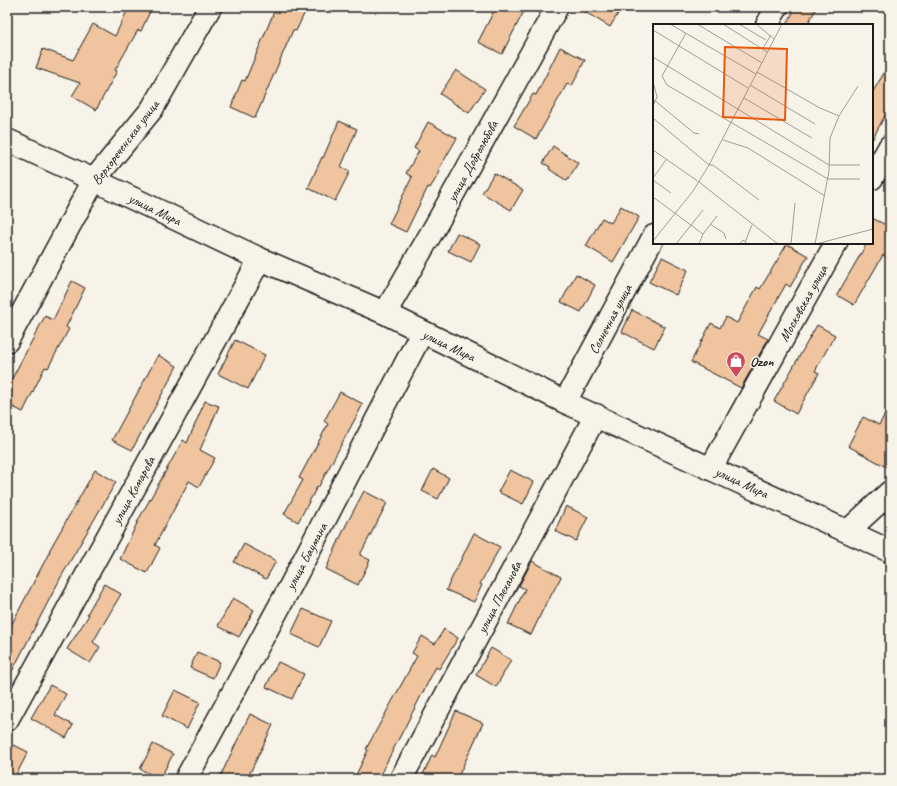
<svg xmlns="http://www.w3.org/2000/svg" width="897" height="786" font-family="Caveat,sans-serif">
	<rect width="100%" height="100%" fill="#f7f3e8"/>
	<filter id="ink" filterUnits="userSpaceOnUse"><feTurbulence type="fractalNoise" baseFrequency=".025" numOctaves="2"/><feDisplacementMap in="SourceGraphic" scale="8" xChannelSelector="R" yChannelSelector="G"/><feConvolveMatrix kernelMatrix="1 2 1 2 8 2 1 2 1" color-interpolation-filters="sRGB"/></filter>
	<g filter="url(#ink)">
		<path fill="#efc49e" stroke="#1c1c1c" d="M129,7H152L141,31L138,30L115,70L117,71L96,110L72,96L80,83L36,68L43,49L73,60L93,24L115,36Z
			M276,7H293L305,12L296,31L293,30L255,118L231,107L242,80L245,81Z
			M496,7H526L502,54L478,42Z
			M577,7H610L619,12L610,27Z
			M796,7H817L807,25H786Z
			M560,47L585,60L572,86L567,84L536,139L514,126L533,94L536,95Z
			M890,63V106L872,140V93Z
			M456,70L485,89L469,113L440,94Z
			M339,121L357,129L341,167L350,171L335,201L308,188L322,157L323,158Z
			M428,122L457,138L438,171L440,172L430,188L428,187L406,232L389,224L412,177L406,173L419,151L414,148Z
			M553,146L578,163L567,181L549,169L550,167L543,163Z
			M494,173L523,190L511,210L482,193Z
			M621,206L639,217L613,262L586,246L602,218L611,223Z
			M872,218L890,227V259L883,255L854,305L837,295L867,243H872Z
			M457,233L480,244L471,262L448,251Z
			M787,244L808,256L790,287L786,284L758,334L768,339L741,388L691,362L711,323L720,328L726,317L737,323L757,287L760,289Z
			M662,257L688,270L676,295L649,282Z
			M576,274L595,285L581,312L561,302Z
			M72,281L85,288L66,327L69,329L48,368L45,367L23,412L7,404V388L45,316L53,320Z
			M632,310L665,327L654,348L622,332Z
			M817,325L835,335L815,371L819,373L796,414L774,401Z
			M235,340L265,355L248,389L218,374Z
			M158,355L177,366L132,450L112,440Z
			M340,392L363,404L318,488L317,487L298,522L284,514L303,480L299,478L328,424L324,421Z
			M205,401L219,406L200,450L215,458L199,487L189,481L155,545L160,548L147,573L120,559L139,519L183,440L187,443Z
			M890,405V469L848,446L863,417L879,425Z
			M433,469L449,478L438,499L422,491Z
			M95,470L116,482L61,577L7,681V633L50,551H49Z
			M510,470L534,482L523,504L498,492Z
			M364,491L387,503L360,555L370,560L358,585L326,569L346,525Z
			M566,506L588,517L576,541L555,531Z
			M474,533L500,547L480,584L482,585L474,602L446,590Z
			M244,544L276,561L266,579L234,562Z
			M532,561L561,577L548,601H547L531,635L508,624L525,589L519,586Z
			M104,584L121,594L93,642L100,647L90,663L67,649L89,615L87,614Z
			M233,598L254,610L239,637L218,626Z
			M303,609L331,621L319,647L291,634Z
			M444,629L458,638L439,669L436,667L378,779H354L368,750L366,749L417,656L412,653L422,636L435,644Z
			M491,648L511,660L496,687L476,675Z
			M197,652L220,662L213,678L190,668Z
			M278,662L304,674L292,699L266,687Z
			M50,685L66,694L55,715L73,725L66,738L31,718Z
			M175,690L200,702L187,729L162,716Z
			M456,711L483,723L457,779H421L432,755L435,757Z
			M250,714L273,725L247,779H219Z
			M153,744L173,754L160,779L140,769Z
			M14,745L28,752L14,779H7V758Z"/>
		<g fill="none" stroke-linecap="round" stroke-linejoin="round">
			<g stroke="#1c1c1c" stroke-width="25">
				<path id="minor" d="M767,25L777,7
					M7,140L94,180L260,259L385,313L565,402L890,551
					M872,178L890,146
					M385,313L436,225L557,7
					M7,341L94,180L152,109L210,7
					M565,402L654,236
					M711,468L836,243
					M848,531L890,492
					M7,720L260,259
					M186,779L291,585L422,332
					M401,779L596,415"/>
			</g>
			<use href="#minor" stroke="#f7f3e8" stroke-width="22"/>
		</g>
	</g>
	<defs>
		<g id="shop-pin" transform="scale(1)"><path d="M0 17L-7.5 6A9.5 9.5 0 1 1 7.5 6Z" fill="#d1495b" stroke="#f7f3e8"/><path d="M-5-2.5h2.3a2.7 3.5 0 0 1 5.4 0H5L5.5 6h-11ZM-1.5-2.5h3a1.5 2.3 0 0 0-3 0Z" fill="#fff"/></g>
	</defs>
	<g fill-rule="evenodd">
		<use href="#shop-pin" x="736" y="361"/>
	</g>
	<g text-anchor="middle" stroke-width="3" stroke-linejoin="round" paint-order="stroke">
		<g font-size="14" fill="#1c1c1c" stroke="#f7f3e8">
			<text transform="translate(125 142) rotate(-53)" y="5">Верхореченская улица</text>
			<text transform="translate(472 161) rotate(-61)" y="5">улица Добролюбова</text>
			<text transform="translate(155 209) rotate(26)" y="5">улица Мира</text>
			<text transform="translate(803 303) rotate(-61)" y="5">Московская улица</text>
			<text transform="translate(610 319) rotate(-62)" y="5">Солнечная улица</text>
			<text transform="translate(449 345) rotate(26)" y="5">улица Мира</text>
			<text transform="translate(742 482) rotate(25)" y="5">улица Мира</text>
			<text transform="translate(133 490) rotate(-61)" y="5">улица Комарова</text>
			<text transform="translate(306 556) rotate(-62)" y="5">улица Баумана</text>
			<text transform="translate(499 597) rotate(-62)" y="5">улица Плеханова</text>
		</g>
		<g font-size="14" font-weight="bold" fill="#1c1c1c" stroke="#f7f3e8" text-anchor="start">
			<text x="750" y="366">Ozon</text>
		</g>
	</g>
	<g transform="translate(653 24)">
		<rect width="220" height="220" fill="#f7f3e8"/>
		<path fill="none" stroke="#9f9d96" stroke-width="1" d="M17,0L103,50M44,0L109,39M70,0L114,28M86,0L113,16M103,0L121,15M0,6L95,64M33,9L9,52L14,61L175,155H207M110,24L118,11M0,33L176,141H207M104,48L167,84L186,92M97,61L162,100M91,74L159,114M0,75L41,109L46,110M0,82L4,73L1,61M0,94L56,141H60L106,176M70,116L95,124L172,172M0,126L46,158L125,220M0,154L13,136M0,156L18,169M0,173L50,210L46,220M57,200L71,209L73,215M50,210L64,192M0,217L40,167L56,141L129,0M92,218L99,201M23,220L50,186M86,220L90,216L95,220M138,220L142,179M162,220L176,147L177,114L186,92L205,62M163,220L220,205"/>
		<path fill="#e8590c" fill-opacity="0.15" stroke="#e8590c" stroke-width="2" d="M72,23L134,25L132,96L70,93Z"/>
		<rect width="220" height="220" fill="none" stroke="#1c1c1c" stroke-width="2"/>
	</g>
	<rect width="897" height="786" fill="none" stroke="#f7f3e8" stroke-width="24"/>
	<rect x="12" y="12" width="873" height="762" fill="none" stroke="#1c1c1c" stroke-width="1.5" filter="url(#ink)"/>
</svg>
